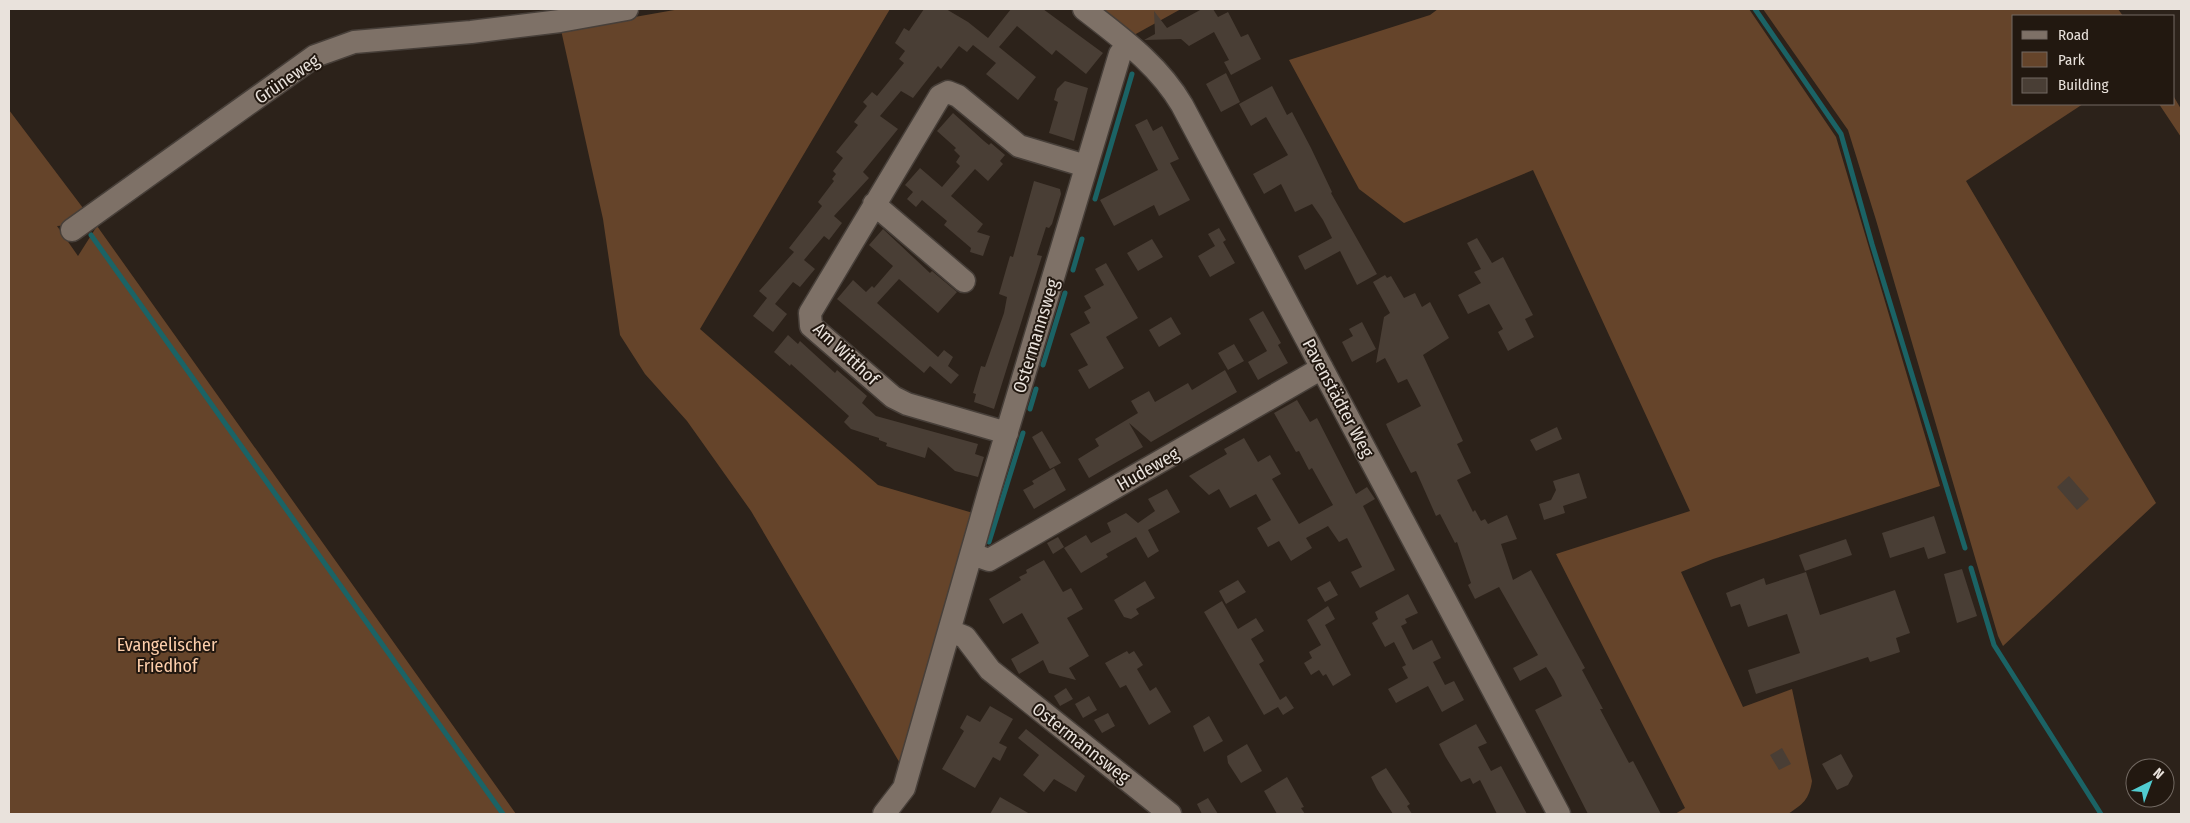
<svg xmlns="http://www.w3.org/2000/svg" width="2190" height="823" font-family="'Fira Sans Condensed',sans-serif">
	<rect width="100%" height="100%" fill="#2c221a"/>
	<path fill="#65442a" d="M680,9H890L700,329L878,485L973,513L901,765L751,511L687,421L645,374L620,335L603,219L561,30Z
		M1100,9H1181L1134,35Z
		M1438,9H1749L1836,137L1940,486L1713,559L1681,572L1743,707L1792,689L1812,781C1809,800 1803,804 1788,814H1675L1685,808L1556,554L1690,511L1533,170L1404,223L1359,189L1289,60L1430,15Z
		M1763,9H2118L2123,16H2014V104H2083L1966,181L2156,503L2003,646L1998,636L1876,220L1848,130Z
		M2174,97L2181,109V137L2159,104H2174Z
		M9,110L86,212L70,225L57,226L78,256L97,226L516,814H9Z"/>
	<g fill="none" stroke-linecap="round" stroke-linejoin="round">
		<path stroke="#1b6365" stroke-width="5" d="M1755,9L1841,134L1872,244L1965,548
			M1095,199L1132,74
			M91,235L503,814
			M1073,270L1082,239
			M1043,365L1065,293
			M1030,409L1036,389
			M989,542L1023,433
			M1971,568L1994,645L2101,814"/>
	</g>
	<path fill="#493e35" d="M924,9H946L968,22L988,38L1011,9H1043L1103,53L1086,74L1056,50L1052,55L1017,26L999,47L1036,77L1018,100L986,74L996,63L973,45L967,52L959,46L941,69L938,66L913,98L901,91L880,116L898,129L863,172L869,178L834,216L842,223L829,240L824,236L804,260L815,269L800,287L793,282L775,304L768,298L787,314L773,332L753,316L767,298L759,291L794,252L789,248L822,206L818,202L834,181L832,179L836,174L833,171L843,158L836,152L858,125L854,122L867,106L863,102L872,92L877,96L904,63L899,59L905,51L895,43L904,28L909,31Z
		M1202,9H1213L1218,17L1228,12L1241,37L1248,34L1261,59L1231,75L1224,62L1229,60L1214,32L1189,46L1181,39L1144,40L1155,34L1154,11L1167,28Z
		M1226,73L1240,102L1221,112L1206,84Z
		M1065,81L1088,88L1074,141L1049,133L1058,102L1054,100L1057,89Z
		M1272,86L1287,115L1292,112L1311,148L1332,192L1331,193L1377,274L1357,285L1340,251L1305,270L1298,256L1332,238L1323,220L1312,204L1295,212L1281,184L1264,194L1253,174L1288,155L1266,117L1251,126L1239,104Z
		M953,113L984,141L989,145L991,143L1005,155L1000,161L1003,164L988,181L975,169L951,196L983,224L977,232L990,236L983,256L970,252L971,248L944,225L947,221L922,200L916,207L907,199L913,192L905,185L920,168L942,187L960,166L956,162L960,156L954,150L956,148L937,131Z
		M1147,119L1153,131L1162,126L1179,159L1170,163L1190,200L1159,216L1154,205L1114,226L1100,200L1158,170L1135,125Z
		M1034,181L1060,189L1061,194L1052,224L1049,228L1046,227L1037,255L1042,256L994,409L974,402L976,394L973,393L981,366L985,367L1004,313L1007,297L999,294L1010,256L1013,257Z
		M1219,228L1226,240L1223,242L1235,263L1210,277L1198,256L1215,246L1208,234Z
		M883,229L930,273L932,271L957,292L938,313L899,279L877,303L938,357L944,350L953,357L948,366L959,375L951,384L930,366L924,373L837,299L853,280L866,292L872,286L874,288L893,266L869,245Z
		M1477,238L1492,263L1503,257L1533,315L1525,319L1534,337L1508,351L1498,332L1503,329L1489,304L1468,314L1458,295L1481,283L1474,272L1481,269L1467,243Z
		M1152,239L1163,257L1138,271L1127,253Z
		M1106,263L1138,318L1106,337L1124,368L1089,389L1078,370L1088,365L1070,334L1090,323L1084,312L1091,308L1084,296L1104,285L1095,269Z
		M1385,275L1387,278L1391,276L1404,298L1415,293L1422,307L1430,302L1449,338L1423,355L1463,441L1457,444L1471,473L1457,480L1473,512L1475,510L1481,521L1485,519L1488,524L1507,515L1517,539L1501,544L1513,580L1531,570L1585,668L1582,670L1603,709H1600L1629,763L1633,761L1661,814H1588L1535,710L1562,696L1554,680L1546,667L1520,681L1513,668L1538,655L1499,587L1475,599L1468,585L1471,583L1457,542L1455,543L1440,514L1436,516L1416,471L1411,473L1389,431L1386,424L1421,406L1407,379L1398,383L1385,358L1376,363L1384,317L1390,313L1373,282Z
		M1263,311L1281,343L1278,345L1288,363L1258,380L1248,362L1267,351L1249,319Z
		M1171,317L1181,334L1159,347L1149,330Z
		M1362,322L1376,349L1352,362L1342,342L1353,336L1349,329Z
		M788,335L798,344L800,341L835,373L837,370L867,396L862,403L876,416L978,444L975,454L984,457L978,477L955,471L928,447L925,458L886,446L887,443L879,440V438L851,429L844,422L849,416L791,364L790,366L774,352Z
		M1234,344L1244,361L1228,370L1218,353Z
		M1225,370L1237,392L1151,442L1129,423L1143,447L1089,478L1078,459L1099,446L1095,439L1138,413L1131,401L1149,391L1155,402L1188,383L1192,390Z
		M1297,400L1310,422L1317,418L1356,494L1367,487L1375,499L1363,506L1395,570L1360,588L1351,572L1362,567L1347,538L1339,542L1328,526L1306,538L1312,548L1291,561L1279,541L1268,547L1257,528L1271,520L1256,494L1230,508L1219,489L1209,495L1189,476L1227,454L1224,449L1244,438L1258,462L1270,455L1281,474L1272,479L1299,524L1333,505L1312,468L1309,470L1299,451L1296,452L1274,413Z
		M1557,427L1562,439L1536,451L1530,440Z
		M1042,431L1061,463L1050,469L1032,437Z
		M1054,468L1066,490L1034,509L1023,490L1034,484L1032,481Z
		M1579,473L1587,498L1563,506L1565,513L1544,520L1539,504L1551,500L1556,490L1553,481Z
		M2069,476L2089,499L2077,510L2057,487Z
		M1167,489L1180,512L1148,530L1159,551L1148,558L1136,537L1106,554L1108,557L1081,573L1064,548L1086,535L1091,543L1111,532L1107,523L1126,513L1138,523L1155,511L1148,499Z
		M1934,516L1946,553L1928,559L1924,547L1890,558L1882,533Z
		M1058,537L1064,547L1053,554L1047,543Z
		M1846,539L1852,555L1805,571L1799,555Z
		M1044,560L1063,592L1071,588L1083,609L1067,618L1089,656L1069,668L1076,680L1049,673L1043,660L1019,674L1011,659L1039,643L1022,613L1003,624L989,599L1021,580L1019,577L1027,573L1026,570Z
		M1962,569L1977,616L1957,623L1944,574Z
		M1806,572L1820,615L1895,590L1910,633L1896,638L1900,652L1870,662L1868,657L1756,694L1748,670L1800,653L1787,614L1748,627L1740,604L1731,607L1726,593L1764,578L1766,585Z
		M1238,580L1246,592L1226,604L1219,591Z
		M1145,581L1155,598L1136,609L1139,614L1131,619L1124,617L1114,600Z
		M1330,581L1338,595L1325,602L1317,588Z
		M1408,594L1418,613L1405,619L1407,623L1401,626L1413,650L1432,640L1441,658L1433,662L1445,685L1454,681L1464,700L1442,712L1428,686L1396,703L1388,689L1408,678L1402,667L1406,665L1394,642L1385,647L1372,623L1378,619L1375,612Z
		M1222,601L1238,629L1256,618L1264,631L1251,639L1264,661L1259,664L1280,700L1286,696L1294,708L1283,715L1278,707L1264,715L1204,612Z
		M1328,606L1335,619L1325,625L1351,675L1333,686L1326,674L1323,676L1319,670L1311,675L1304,663L1312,658L1309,652L1321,645L1307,620Z
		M1127,651L1129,654L1134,651L1143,665L1137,669L1150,691L1156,687L1171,712L1149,725L1126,685L1120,688L1105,663Z
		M1066,688L1073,699L1060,706L1054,696Z
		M1089,696L1097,710L1083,718L1075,704Z
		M990,706L1013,719L999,743L1007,747L1000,761L993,757L975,788L942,769L964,731L960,728L967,715L980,722Z
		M1108,713L1115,726L1102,733L1094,720Z
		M1209,716L1223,741L1204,752L1193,726Z
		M1476,724L1487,743L1478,747L1491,771L1501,766L1527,814H1497L1480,780L1473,784L1470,778L1461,782L1445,756L1439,744Z
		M1026,729L1085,776L1076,792L1054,779L1044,792L1023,775L1039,755L1018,738Z
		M1247,744L1262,771L1241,783L1228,763L1227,756Z
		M1782,748L1791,764L1779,770L1770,755Z
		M1841,754L1853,776L1848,785L1837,790L1822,764Z
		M1386,768L1410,804L1407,806L1412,814H1393L1377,789L1371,777Z
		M1287,777L1304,807L1301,808L1305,814H1277L1264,791Z
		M1000,797L1030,814H990Z
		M1208,798L1218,814H1202L1197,804Z"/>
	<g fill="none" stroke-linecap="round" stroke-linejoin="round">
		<g stroke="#473f39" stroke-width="25">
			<path id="minor" d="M1084,9C1121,38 1158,64 1182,105L1559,814
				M874,204L964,281
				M72,230L315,56L354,42L471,32L560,21L627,9
				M1007,433L907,404L893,397L811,326L810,313L940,96L948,92L958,96L1019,146L1086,166
				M972,554L989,560L1322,368
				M950,631L965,637L990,670L1170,814
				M884,814L904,788L991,485L1120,54L1128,44"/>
		</g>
		<use href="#minor" stroke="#7e7167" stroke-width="22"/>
	</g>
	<g text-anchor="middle" stroke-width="4" stroke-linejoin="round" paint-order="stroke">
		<g font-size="18" fill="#e9e2dc" stroke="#221810">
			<text transform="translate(287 79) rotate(-34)" y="6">Grüneweg</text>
			<text transform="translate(1036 336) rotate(-73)" y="6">Ostermannsweg</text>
			<text transform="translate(846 354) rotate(43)" y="6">Am Witthof</text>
			<text transform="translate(1338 398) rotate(62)" y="6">Pavenstädter Weg</text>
			<text transform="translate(1148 469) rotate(-30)" y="6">Hudeweg</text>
			<text transform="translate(1081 743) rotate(38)" y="6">Ostermannsweg</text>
		</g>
		<g font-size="18" fill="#fcceab" stroke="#221810">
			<text x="167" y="651">Evangelischer<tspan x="167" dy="21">Friedhof</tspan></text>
		</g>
	</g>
	<rect width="2190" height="823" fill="none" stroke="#e9e2dc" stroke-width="20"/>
	<rect x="2012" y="15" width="162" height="90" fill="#221810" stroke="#726962"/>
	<rect x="2022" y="31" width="25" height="8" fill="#7e7167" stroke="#726962"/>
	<text x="2058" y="40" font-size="15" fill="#e9e2dc">Road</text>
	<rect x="2022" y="52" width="25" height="15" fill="#65442a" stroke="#726962"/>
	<text x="2058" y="65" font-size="15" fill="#e9e2dc">Park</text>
	<rect x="2022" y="78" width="25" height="15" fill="#493e35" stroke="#726962"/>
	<text x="2058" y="90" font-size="15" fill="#e9e2dc">Building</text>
	<g transform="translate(2150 783) rotate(42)"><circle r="24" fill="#221810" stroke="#726962"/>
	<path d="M0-4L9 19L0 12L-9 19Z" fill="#51ccd1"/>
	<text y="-8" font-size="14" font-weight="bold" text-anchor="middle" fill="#e9e2dc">N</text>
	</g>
</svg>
